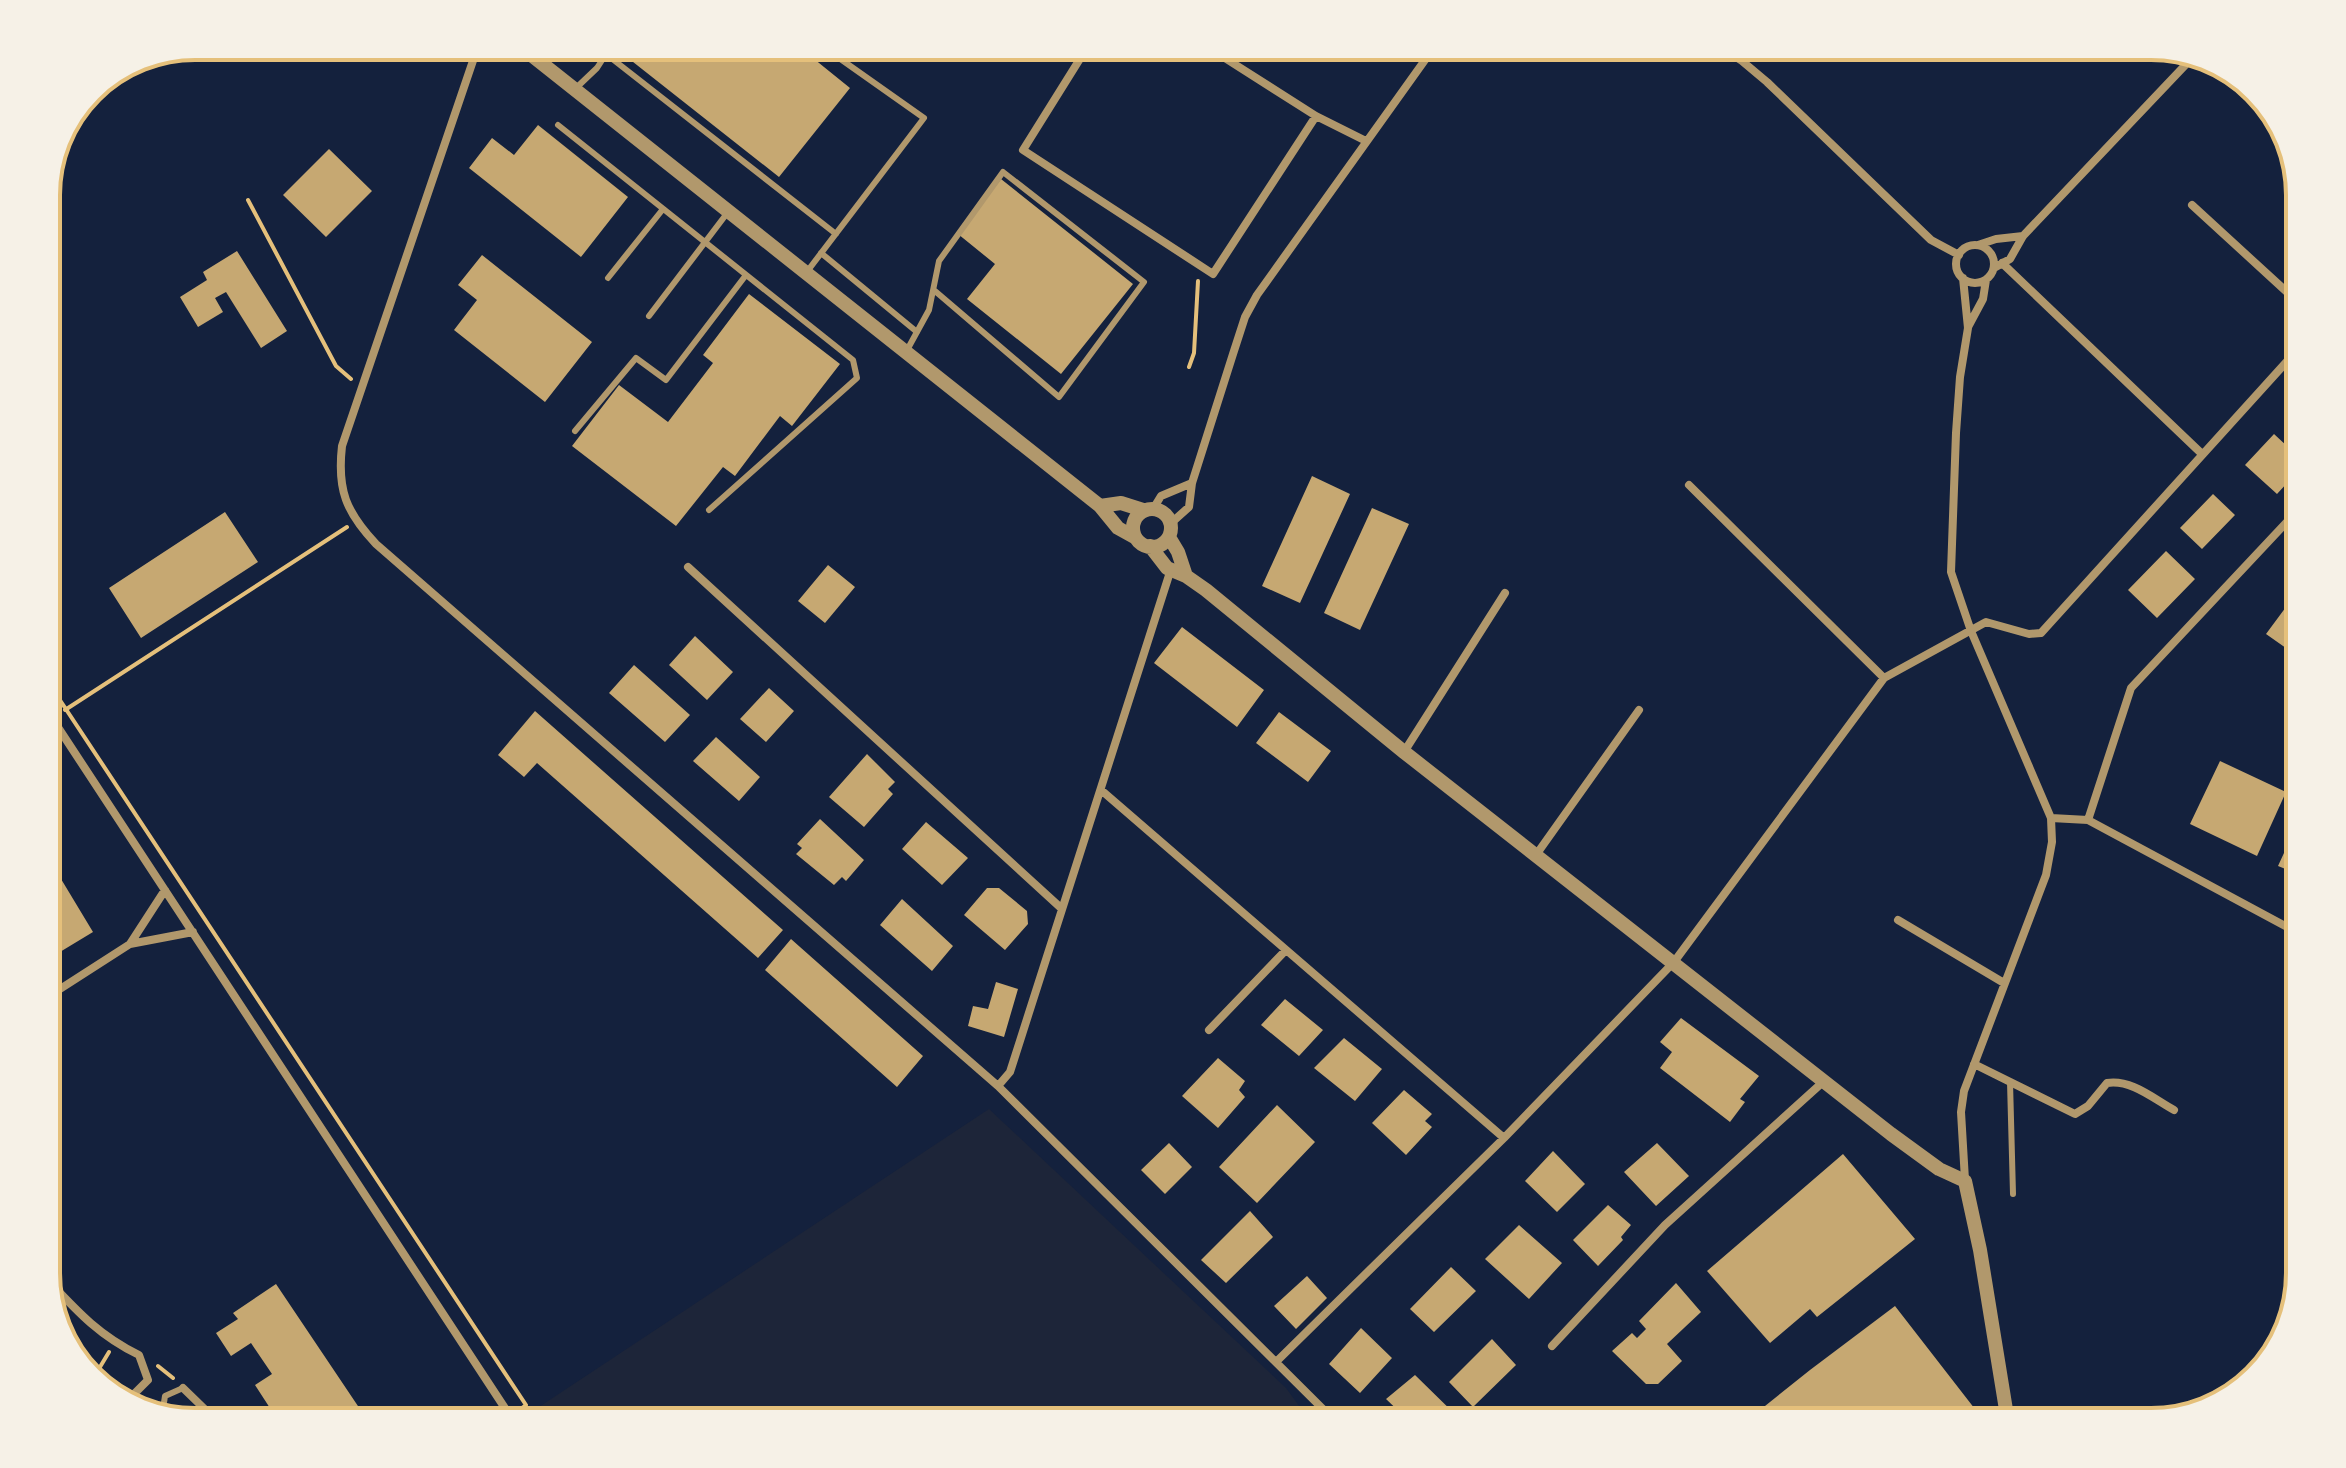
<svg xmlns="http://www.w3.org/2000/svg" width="2346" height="1468" font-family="'Varela Round',sans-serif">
	<rect width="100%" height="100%" fill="#14213d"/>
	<path fill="#1d2539" d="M989,1109L1286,1388L1311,1422H545L536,1409Z"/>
	<path fill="#c6a872" d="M637,46H798L850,88L779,177L628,58Z
		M1275,46H1304L1296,59Z
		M538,125L628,197L581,257L469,168L492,138L514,155Z
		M329,149L372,191L326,237L283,195Z
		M1001,179L1133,284L1061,374L967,299L995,264L958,234Z
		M237,251L287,331L261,348L226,292L215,298L223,312L198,327L180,297L207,280L203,272Z
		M482,255L592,342L545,402L454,330L477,300L458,285Z
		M749,294L840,364L792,426L780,416L735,476L723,467L676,526L572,446L619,385L668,422L713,363L703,355Z
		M2274,434L2300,458V469L2277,494L2245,465Z
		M1312,476L1350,494L1300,603L1262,586Z
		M2213,494L2235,515L2202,549L2180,528Z
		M1372,508L1409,524L1360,630L1324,613Z
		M225,512L258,562L141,638L109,588Z
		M2166,551L2195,579L2157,618L2128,590Z
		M828,565L855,587L825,623L798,601Z
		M2300,588V658L2266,634Z
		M1182,627L1264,690L1237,727L1154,663Z
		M695,636L733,672L707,700L669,665Z
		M634,665L690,715L665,742L609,693Z
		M769,688L794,711L766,742L740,719Z
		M535,711L783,930L758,958L537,763L524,777L498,755Z
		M1279,712L1331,751L1308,782L1256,743Z
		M716,737L760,777L739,801L693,761Z
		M867,754L895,782L888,789L893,794L864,827L829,797Z
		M2220,761L2286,792L2257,856L2190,824Z
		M2300,818V875L2278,866Z
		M820,819L864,860L846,881L842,877L834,885L796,854L802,848L797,844Z
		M926,822L968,858L942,885L902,849Z
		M52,864L93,932L50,958L46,951V868Z
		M987,888H999L1027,911L1028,924L1005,950L964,915Z
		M902,899L953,946L932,971L880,925Z
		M791,939L923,1056L897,1087L765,970Z
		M996,982L1018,989L1004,1037L968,1026L973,1006L988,1009Z
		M1285,999L1323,1030L1299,1056L1261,1025Z
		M1681,1018L1759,1076L1740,1099L1745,1102L1730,1122L1660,1068L1672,1052L1660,1042Z
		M1344,1038L1382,1069L1355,1101L1314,1068Z
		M1218,1058L1245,1081L1239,1090L1245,1097L1218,1128L1182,1096Z
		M1404,1090L1432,1114L1425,1121L1432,1127L1406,1155L1372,1123Z
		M1277,1105L1315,1142L1257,1203L1219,1167Z
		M1169,1143L1192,1167L1165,1194L1141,1170Z
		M1657,1143L1689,1176L1656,1206L1624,1172Z
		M1553,1151L1585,1184L1557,1212L1525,1181Z
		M1843,1154L1915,1239L1817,1317L1810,1309L1770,1343L1707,1271Z
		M1608,1205L1631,1225L1621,1237L1623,1240L1598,1266L1573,1240Z
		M1250,1211L1273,1237L1226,1283L1201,1260Z
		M1519,1225L1562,1263L1529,1299L1485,1259Z
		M1451,1267L1476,1291L1434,1332L1410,1309Z
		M1307,1276L1327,1298L1296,1329L1274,1306Z
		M1676,1283L1701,1312L1667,1344L1682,1361L1658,1384H1646L1612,1351L1632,1333L1637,1338L1646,1329L1639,1321Z
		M276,1284L366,1418L361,1422H279L255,1385L272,1374L251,1343L231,1356L216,1333L238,1319L233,1313Z
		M1895,1306L1985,1422H1745L1810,1370Z
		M1361,1328L1392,1358L1360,1393L1329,1364Z
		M1492,1339L1516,1365L1473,1407L1449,1382Z
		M1415,1375L1463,1422H1410L1386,1399Z"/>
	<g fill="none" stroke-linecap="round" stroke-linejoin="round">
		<path stroke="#e5c07b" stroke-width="4" d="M248,200L336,366L351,379
			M1189,367L1194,353L1198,281
			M46,679L526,1405L522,1408
			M65,710L347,527
			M158,1366L173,1378
			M94,1377L109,1352"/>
		<path stroke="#b1986c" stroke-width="6" d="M611,46L606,54L836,234
			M545,65L558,46
			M575,89L597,68L606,54
			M558,125L853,360L857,378L709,510
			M821,253L917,332
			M806,273L924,118L822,46
			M608,278L663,209
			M649,316L728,212
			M906,352L929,310L939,261L1003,172L1144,282L1059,397L935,291
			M575,431L636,358L666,380L746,275
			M2010,1082L2013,1194
			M170,1415L163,1409L165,1396L183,1388"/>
		<path stroke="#b1986c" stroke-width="8" d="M478,46L342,446C337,490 346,512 376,544L998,1086L1336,1422
			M1088,46L1023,150L1213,274L1316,116
			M1206,46L1316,116L1366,141
			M1719,46L1742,61L1767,82L1931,240L1959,255
			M2192,205L2300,304
			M1978,245L1996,239L2023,236
			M1956 264a19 19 0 1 1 38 0a19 19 0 1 1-38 0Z
			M2002,263L2201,453
			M1994,268L2010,259L2023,236L2192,58
			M1963,278L1968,328L1960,377L1956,433L1951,572L1971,631L2051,818L2052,842L2046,875L1964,1091L1961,1112L1965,1180
			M1968,327L1983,299L1986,280
			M1689,485L1884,678
			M1153,509L1161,496L1192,483
			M1170,524L1189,507L1192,483L1233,354L1245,317L1257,295L1435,46
			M688,567L1061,908
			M46,709L514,1422
			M1404,752L1505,593
			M1101,790L1504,1138
			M2051,818L2088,820L2300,934
			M2088,820L2131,688L2300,508
			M1536,855L1639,710
			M1898,920L2004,983
			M130,944L165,890
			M46,998L130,944L193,932
			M1209,1030L1286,950
			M1974,1064L2075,1114L2088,1106L2107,1083C2131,1079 2154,1099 2174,1110
			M998,1086L1010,1072L1171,569
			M46,1278C76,1310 98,1335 139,1355L148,1380L127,1401
			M2287,1300L2293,1297
			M1552,1346L1665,1225L1823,1082
			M1277,1361L1504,1138L1674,962L1884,678L1986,622L2029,634L2041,633L2300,347
			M183,1388L218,1422"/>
		<path stroke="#b1986c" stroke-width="14" d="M520,46L1100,506L1118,528L1136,538
			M1100,506L1121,503L1143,510
			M1133 528a19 19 0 1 1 38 0a19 19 0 1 1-38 0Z
			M1169,537L1178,552L1186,576
			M1150,546L1167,568L1186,576L1206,590L1404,752L1891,1134L1939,1169L1965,1181L1980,1250L2008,1422"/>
	</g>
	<path d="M0 0H2346V1468H0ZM195 60H2151A135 135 0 0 1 2286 195V1273A135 135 0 0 1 2151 1408H195A135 135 0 0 1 60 1273V195A135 135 0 0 1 195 60Z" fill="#f6f1e7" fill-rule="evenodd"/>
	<path fill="none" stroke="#e5c07b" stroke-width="4" d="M195 60H2151A135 135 0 0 1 2286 195V1273A135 135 0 0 1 2151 1408H195A135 135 0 0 1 60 1273V195A135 135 0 0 1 195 60Z"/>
</svg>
